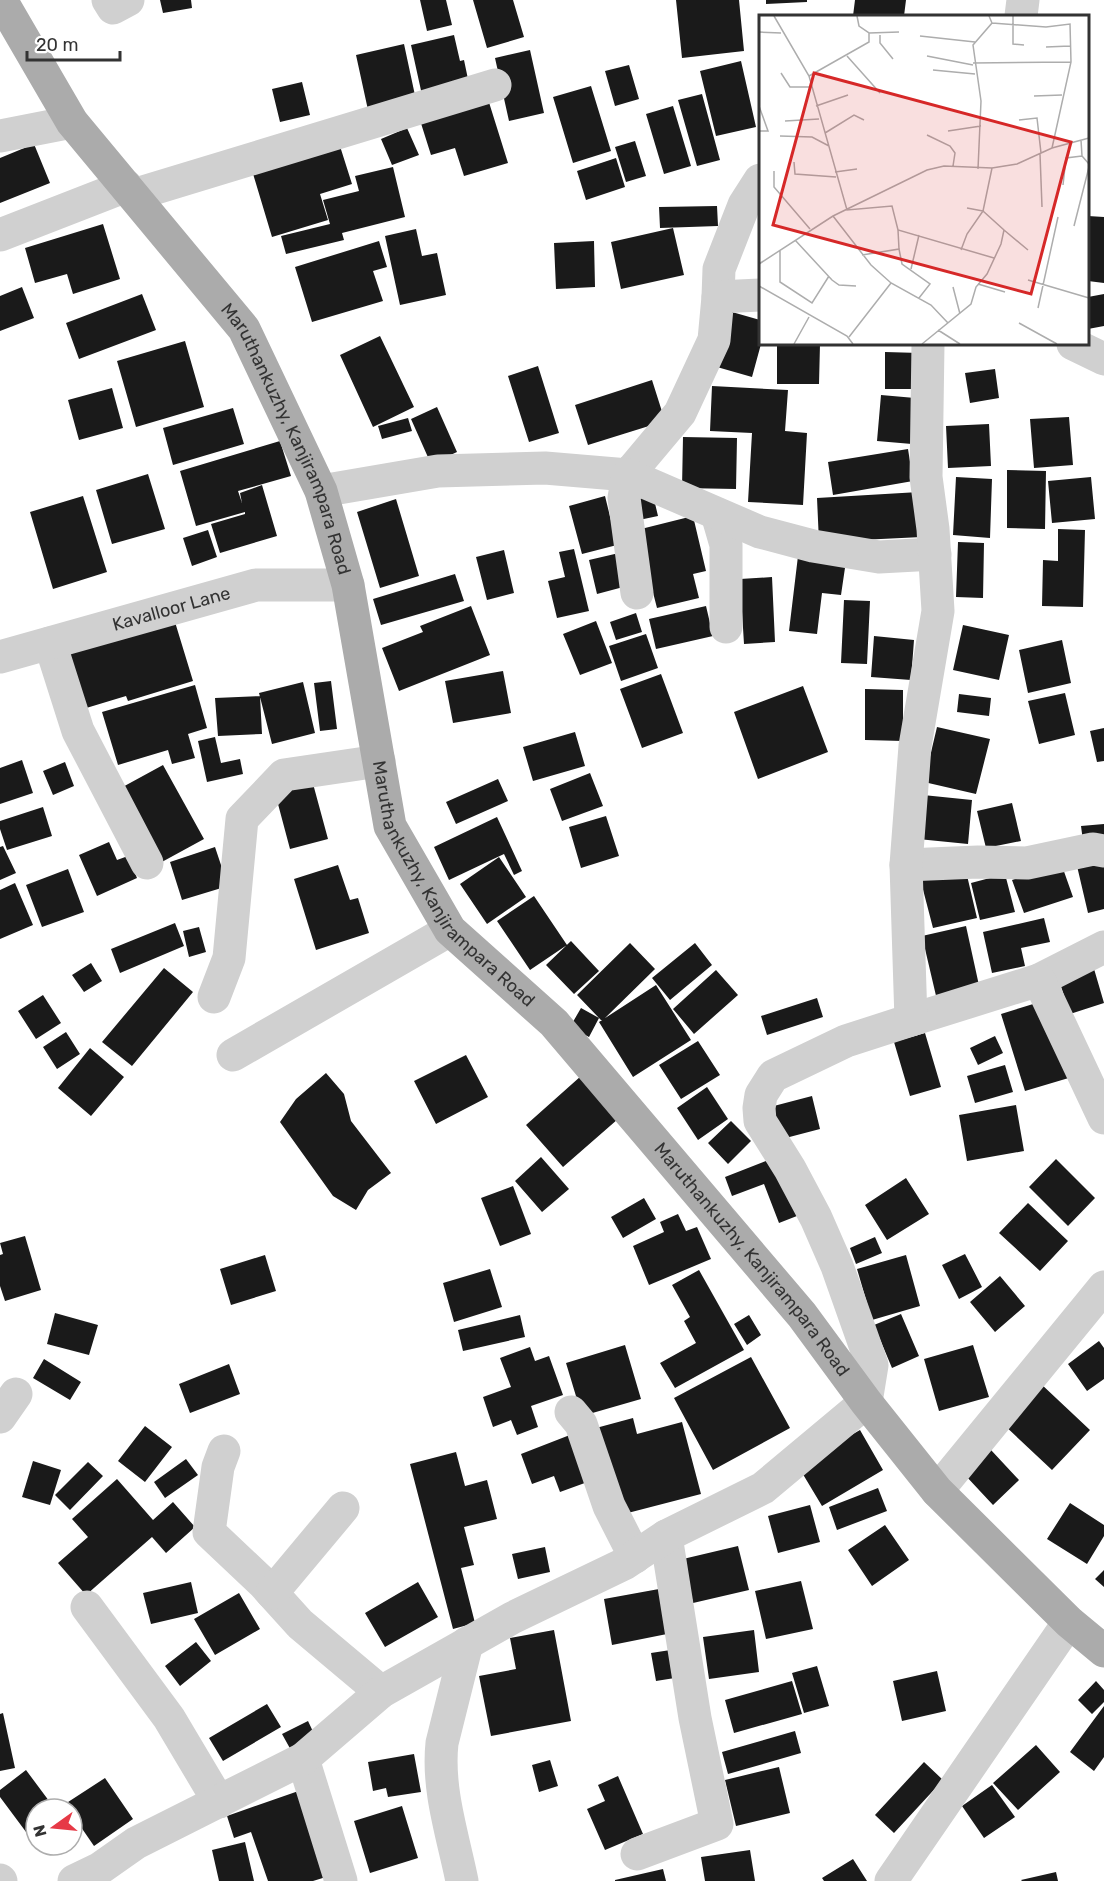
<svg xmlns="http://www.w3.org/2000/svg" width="1104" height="1881" font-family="Rubik,sans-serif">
	<rect width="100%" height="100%" fill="#fff"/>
	<path fill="#1a1a1a" d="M160,0H191L192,8L163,13Z
		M420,0H446L452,25L427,31Z
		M473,0H513L524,37L487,48Z
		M676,0H739L744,51L682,58Z
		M766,0H807V2L766,4Z
		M855,0H906L904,16H853Z
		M454,35L460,61L464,60L469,84L422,95L411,45Z
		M404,44L416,100L368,110L356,55Z
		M530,50L544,113L509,121L495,58Z
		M741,61L756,127L716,136L700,71Z
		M629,65L639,99L615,106L605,71Z
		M302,82L310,115L280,122L272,89Z
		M591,86L611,151L573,163L553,97Z
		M702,94L720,160L697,166L678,100Z
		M487,96L508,163L464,176L455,148L431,155L419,117Z
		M673,106L691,166L664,174L646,114Z
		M407,128L419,155L392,165L381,139Z
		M635,141L646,176L626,182L615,147Z
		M339,143L352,184L320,194L328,220L272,237L251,167Z
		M34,144L50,183L0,203V158Z
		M616,158L625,187L586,200L577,171Z
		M393,167L405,217L342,233L344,240L286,254L281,236L330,224L323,200L359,191L355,176Z
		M717,206L718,226L660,228L659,207Z
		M1088,216L1104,217V283L1088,281Z
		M103,224L120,279L73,294L67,274L35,283L25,248Z
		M673,228L684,275L621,289L611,242Z
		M416,229L422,256L437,253L446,295L400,305L385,236Z
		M379,241L387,267L373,271L383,301L312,322L295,267Z
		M594,241L595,287L556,289L554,243Z
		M22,287L34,318L0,331V296Z
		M142,294L156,330L79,359L66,323Z
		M1104,294V326L1088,329V297Z
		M732,312L760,320L761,344L752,377L717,367Z
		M380,336L414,407L373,427L340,355Z
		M185,341L204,407L136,427L117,361Z
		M777,344H820L819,384H777Z
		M885,352L920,353V389H885Z
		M538,366L559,433L529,442L508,376Z
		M995,369L999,398L970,403L965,373Z
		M652,380L665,421L588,445L575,405Z
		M712,386L788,390L785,431L807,433L803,505L748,502L752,433L710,431Z
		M112,388L123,428L79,440L68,400Z
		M881,395L915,398L912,444L877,441Z
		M437,407L457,452L431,464L411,419Z
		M233,408L244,444L173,465L163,428Z
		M1069,417L1073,465L1034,468L1030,419Z
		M408,418L412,431L382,439L378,426Z
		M989,424L991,466L948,468L946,426Z
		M683,437L737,438L736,489L682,488Z
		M280,441L291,476L238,491L242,503L240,493L262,485L277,536L220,553L211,524L245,514V512L196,526L180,471Z
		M908,449L913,481L833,495L828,462Z
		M1007,470L1046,471L1045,529L1007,528Z
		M148,474L165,529L112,544L96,490Z
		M956,477L992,479L990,538L953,535Z
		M1091,477L1095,519L1052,523L1048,481Z
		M919,492L922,537L819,542L817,498Z
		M653,495L658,516L639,520L635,500Z
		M83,496L107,572L53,589L30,512Z
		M605,496L617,545L582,554L569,506Z
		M396,499L419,576L380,588L357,512Z
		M693,516L706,571L693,574L699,598L657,608L637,530Z
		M1058,529L1085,530L1083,607L1042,606L1043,560L1058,561Z
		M208,530L217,557L192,566L183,538Z
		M958,542L984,543L983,598L956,597Z
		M574,549L589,611L557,618L548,581L565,577L559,552Z
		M504,550L514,593L487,600L476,557Z
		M619,553L627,586L597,594L589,560Z
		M798,556L846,561L841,595L822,593L817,634L789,631Z
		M455,574L464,601L381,625L373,599Z
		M772,577L775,642L744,644L740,579Z
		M844,600L870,601L867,664L841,663Z
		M471,606L490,655L399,691L382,648L423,632L420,626Z
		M706,606L713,636L656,649L649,619Z
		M636,613L642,632L616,640L610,622Z
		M596,621L612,663L580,675L563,634Z
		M175,622L193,681L128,701L126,696L83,709L67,654Z
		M963,625L1009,635L999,680L953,670Z
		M646,634L658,668L621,681L609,646Z
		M874,636L914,640L911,680L871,677Z
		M1062,640L1071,683L1028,693L1019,650Z
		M503,671L511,713L453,723L445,681Z
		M661,674L683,733L642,748L620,689Z
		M331,681L337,729L320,731L314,683Z
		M303,682L315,733L272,744L259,693Z
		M195,685L207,728L188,734L195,758L172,764L168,750L118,765L102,712Z
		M803,686L828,752L758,779L734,712Z
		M865,689L903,690V741L865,740Z
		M1065,693L1075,735L1039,744L1028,701Z
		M959,694L991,698L989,716L957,712Z
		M260,696L262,734L218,736L215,698Z
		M937,727L990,739L976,794L924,782Z
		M1104,728V761L1097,762L1090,731Z
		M575,732L585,766L533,781L523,747Z
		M215,737L221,763L240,759L243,774L207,782L198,741Z
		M22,760L33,793L0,804V768Z
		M65,762L74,786L53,795L43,771Z
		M163,765L204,839L160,863L119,789Z
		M590,773L603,806L562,821L550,789Z
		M498,779L508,801L456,824L446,802Z
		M312,780L328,839L290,849L274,789Z
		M923,795L972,800L968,844L918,839Z
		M1012,803L1021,841L986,848L977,811Z
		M43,807L52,836L7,850L0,829V821Z
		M606,816L619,856L581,868L569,827Z
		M497,817L522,871L514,875L504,854L449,880L434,847Z
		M1104,824V839L1083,841L1081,826Z
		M109,842L117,860L128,856L137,878L97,896L79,855Z
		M3,846L16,873L0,880V847Z
		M215,847L228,886L182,900L170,862Z
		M499,857L526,897L487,924L460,884Z
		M1104,859V909L1088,913L1077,866Z
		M1061,863L1073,897L1024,913L1012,880Z
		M338,865L350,900L358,898L369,933L316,950L294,879Z
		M965,867L977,918L933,928L920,878Z
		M68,869L84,912L42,927L26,885Z
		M1005,874L1015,912L980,920L971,883Z
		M15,883L33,925L0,939V890Z
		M534,896L567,945L530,970L497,921Z
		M1044,918L1050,942L1021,948L1025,966L992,973L983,932Z
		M175,923L184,946L120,973L111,949Z
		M966,926L980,990L937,1000L922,936Z
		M199,927L206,952L189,957L183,931Z
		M571,941L599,971L574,994L546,965Z
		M630,943L655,969L602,1021L599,1018L589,1037L570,1027L581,1008L599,1018L577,995Z
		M695,943L712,965L670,1000L652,978Z
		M1092,962L1104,1003L1070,1014L1057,974Z
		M91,963L102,981L84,992L72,975Z
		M164,968L193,992L132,1066L102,1042Z
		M716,970L738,995L694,1034L673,1009Z
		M656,985L691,1040L633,1077L599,1022Z
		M43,995L61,1023L36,1039L18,1011Z
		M817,998L823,1017L767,1035L761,1016Z
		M1043,1001L1072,1077L1025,1091L1001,1014Z
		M66,1032L80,1054L57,1069L43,1047Z
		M925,1033L941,1087L910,1096L894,1042Z
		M995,1036L1003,1053L978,1065L970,1048Z
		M698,1041L720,1075L681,1099L659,1065Z
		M90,1048L124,1077L91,1116L58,1088Z
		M466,1055L488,1097L436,1124L414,1081Z
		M1005,1065L1013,1092L975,1103L967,1076Z
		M326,1073L344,1094L351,1121L391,1173L368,1190L356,1210L333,1196L280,1122L296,1099Z
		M581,1076L618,1119L563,1167L526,1125Z
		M707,1087L728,1119L698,1140L677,1108Z
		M812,1096L820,1129L778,1140L770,1107Z
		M1016,1105L1024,1151L967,1161L959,1115Z
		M731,1121L751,1141L728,1164L708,1143Z
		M541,1157L569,1189L542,1212L515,1181Z
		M771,1159L802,1214L779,1223L764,1184L732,1196L725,1177Z
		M1056,1159L1095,1198L1068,1226L1029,1187Z
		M906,1178L929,1214L887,1240L865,1205Z
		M513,1186L531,1234L500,1246L481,1198Z
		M644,1198L656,1219L623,1238L611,1217Z
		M1028,1203L1068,1241L1040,1271L999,1233Z
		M678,1214L686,1231L697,1227L711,1259L649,1285L633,1246L664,1232L660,1222Z
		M25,1236L41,1290L5,1301L0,1286V1255L3,1254L0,1243Z
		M875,1237L882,1253L856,1264L850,1248Z
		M965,1254L982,1287L959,1299L942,1265Z
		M265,1255L276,1291L231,1305L220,1269Z
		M906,1255L920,1306L872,1320L857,1269Z
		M490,1269L502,1307L454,1322L443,1283Z
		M699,1270L744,1350L675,1388L660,1363L696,1343L684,1321L690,1317L672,1285Z
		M1000,1276L1025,1306L995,1332L970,1302Z
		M55,1313L98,1325L89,1355L47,1344Z
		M901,1314L919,1356L892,1368L874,1325Z
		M520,1315L525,1337L463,1351L458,1330Z
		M749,1315L761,1335L747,1345L734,1324Z
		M1099,1341L1104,1348V1379L1087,1391L1068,1364Z
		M625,1345L641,1399L582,1416L566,1363Z
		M973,1345L989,1397L939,1411L924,1359Z
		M530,1347L535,1361L549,1356L563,1395L531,1406L538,1427L517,1435L511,1420L493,1427L483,1397L511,1387L500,1358Z
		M751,1357L790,1428L713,1470L674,1398Z
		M44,1359L81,1382L70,1400L33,1378Z
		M229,1364L240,1394L190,1413L179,1384Z
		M1040,1383L1090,1430L1052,1470L1002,1423Z
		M633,1418L637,1434L682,1422L701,1494L620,1515L596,1428Z
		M145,1426L172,1447L145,1482L118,1461Z
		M860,1430L883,1470L822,1506L798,1466Z
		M575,1433L593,1480L560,1492L554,1476L532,1484L521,1454Z
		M991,1450L1019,1480L993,1505L965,1475Z
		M456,1452L465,1486L487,1480L497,1519L464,1527L474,1565L461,1568L475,1623L453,1629L410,1464Z
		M186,1459L198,1475L165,1498L154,1482Z
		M33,1461L61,1470L50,1505L22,1497Z
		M88,1462L103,1476L70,1510L55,1495Z
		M117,1479L153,1520L173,1502L195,1527L166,1553L152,1537L86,1595L58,1563L88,1537L72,1519Z
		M878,1488L887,1511L837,1530L829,1507Z
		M1070,1503L1104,1525V1536L1087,1564L1047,1539Z
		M810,1505L820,1542L778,1553L768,1516Z
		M885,1525L909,1560L872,1586L848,1550Z
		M738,1546L749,1590L693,1603L683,1559Z
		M545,1547L550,1572L518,1579L512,1554Z
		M1104,1570V1587L1095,1579Z
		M801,1581L813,1629L766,1639L755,1591Z
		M191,1582L198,1613L151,1624L143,1593Z
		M418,1582L438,1617L385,1647L365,1613Z
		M659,1589L667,1634L612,1645L604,1599Z
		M239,1593L260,1629L215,1655L194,1619Z
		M554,1630L571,1721L491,1736L479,1676L516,1669L510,1638Z
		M754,1630L759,1672L709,1679L703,1637Z
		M196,1642L211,1661L180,1686L165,1666Z
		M677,1649L681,1677L656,1681L651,1653Z
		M817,1666L829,1706L804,1713L792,1673Z
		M937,1671L946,1711L902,1721L893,1681Z
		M792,1681L802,1714L734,1733L725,1700Z
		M1096,1681L1104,1690V1702L1092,1714L1078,1700Z
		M267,1704L281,1727L223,1761L209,1738Z
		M1104,1706V1757L1094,1771L1070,1752Z
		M3,1713L15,1768L0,1771V1714Z
		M308,1721L317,1740L292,1752L282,1734Z
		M795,1731L801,1753L728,1774L722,1752Z
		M1036,1745L1060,1772L1018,1810L993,1783Z
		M414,1754L421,1792L388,1797L386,1788L373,1791L368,1762Z
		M550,1760L558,1786L539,1792L532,1765Z
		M924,1762L943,1780L894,1833L875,1815Z
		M779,1767L790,1813L736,1826L725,1780Z
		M26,1770L55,1809H36V1837L32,1840L0,1797V1790Z
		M618,1776L643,1834L605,1850L587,1809L605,1801L598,1785Z
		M105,1778L133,1819L94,1846L72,1814V1809H69L65,1804Z
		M992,1785L1015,1817L984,1838L962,1806Z
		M310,1787L326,1877L313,1881H268L251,1832L234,1838L227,1816Z
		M402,1806L418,1858L370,1873L354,1821Z
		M245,1842L254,1881H219L212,1850Z
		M750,1850L755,1881H705L701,1857Z
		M853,1859L867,1881H824L822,1878Z
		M663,1869L666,1881H615V1880Z
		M1056,1872L1058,1881H1022L1021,1880Z"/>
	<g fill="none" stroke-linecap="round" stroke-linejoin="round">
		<g stroke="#d0d0d0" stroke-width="33">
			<path d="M108,0L113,8L128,0"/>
			<path d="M1021,16L1023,0"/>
			<path d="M0,136L72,122"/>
			<path d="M133,195L495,85"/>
			<path d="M0,235L126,186"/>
			<path d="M718,297L719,269L744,205L760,180"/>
			<path d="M1073,344L1104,359"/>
			<path d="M321,491L438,471L545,468L628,475L680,413L714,340L718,297L760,295"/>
			<path d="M717,514L726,545V627"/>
			<path d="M637,593L624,498L628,475L760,532L813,546L879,557L935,554"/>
			<path d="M50,643L78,731L147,863"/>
			<path id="s1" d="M0,657L256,585H348"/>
			<path d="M906,865L978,862L1027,863L1093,849L1104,851"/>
			<path d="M1039,980L1104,947"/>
			<path d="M214,997L229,958L242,819L284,775L379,761"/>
			<path d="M911,1020L1039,980L1104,1118"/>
			<path d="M233,1055L450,930"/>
			<path d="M571,1412L581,1424L609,1506L635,1557"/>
			<path d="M0,1417L16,1394"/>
			<path d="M224,1451L218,1467L209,1532L263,1583L300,1624L381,1692"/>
			<path d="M937,1491L1104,1287"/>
			<path d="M272,1593L343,1508"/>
			<path d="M87,1607L169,1718L219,1802"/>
			<path d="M303,1759L341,1881"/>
			<path d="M637,1854L717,1824L695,1718L666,1536"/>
			<path d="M0,1880L1,1881"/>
			<path d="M74,1881L99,1869L136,1843L303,1759L381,1692L512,1618L624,1564L666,1536L763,1488L866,1402L872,1365L837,1266L816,1218L790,1169L760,1121L759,1108L761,1095L773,1076L846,1041L911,1020L906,865L915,746L938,611L933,529L926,477L928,344"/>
			<path d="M462,1881C453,1836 437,1790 442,1743L467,1643"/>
			<path d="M891,1881L1069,1622"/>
		</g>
		<path stroke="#ababab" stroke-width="33" id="s2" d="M1,0L72,122L244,329L321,491L348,585L390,826L450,930L554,1023L802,1315L866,1402L937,1491L1069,1622L1104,1651"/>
	</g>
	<g text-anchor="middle" stroke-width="6" stroke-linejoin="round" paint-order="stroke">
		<g font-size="18" fill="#333" stroke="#fff">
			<text dy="6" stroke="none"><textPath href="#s2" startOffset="528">Maruthankuzhy, Kanjirampara Road</textPath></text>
			<text dy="6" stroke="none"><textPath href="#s1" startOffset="178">Kavalloor Lane</textPath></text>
			<text dy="6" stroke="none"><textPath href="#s2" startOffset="1014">Maruthankuzhy, Kanjirampara Road</textPath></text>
			<text dy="6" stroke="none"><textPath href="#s2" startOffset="1500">Maruthankuzhy, Kanjirampara Road</textPath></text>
		</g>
	</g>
	<g transform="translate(759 15)">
		<rect width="330" height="330" fill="#fff"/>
		<path fill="none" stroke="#adadad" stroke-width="1.5" d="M15,1L50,61L88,195L133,191L139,215L235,243M254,1V29L265,30M233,8L287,12L311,9L312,47L293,133M0,17L22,18M110,18L140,17M121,20V28L134,44M161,21L216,27M287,32L311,31M88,41L121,78M168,41L214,50M214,48L312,47M174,55L216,59M22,58L31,72H53M50,61L110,27V18L100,11L98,1M275,81L303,80M0,91L9,116H0M57,91L89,80M260,105L278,103L282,138M26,106L60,104M189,116L222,111M66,118L95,100L105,105M168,120L191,131L196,138L194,151M21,121L53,122L70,131M322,125L323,141L330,149M281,139L283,192M35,147L36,159L77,162M219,154L222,86L214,30L233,8L230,1M15,156V172L51,214M76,157L98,154M304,170L307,143L323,141M74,201L112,250L132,268L172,290L189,308M315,211L330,152M245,215L269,235M36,225L73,265L80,270L97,271M140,234L143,249L171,269L160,283M202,235L208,219L224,196L208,193M21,236V267L53,288L70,261M103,240L140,234L139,215M0,249L74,201L168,155L185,151L233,153L258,149L293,133L330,123M152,254L160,220M269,265L330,283M219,269L246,277M0,271L88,321L94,329M194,272L201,299M279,293L299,202M260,308L298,329M179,315L201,329M90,322L132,268M35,329L50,302M163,329L212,289L217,272L228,259L242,229L245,215L224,196L233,153"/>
		<path fill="#d62828" fill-opacity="0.15" stroke="#d62828" stroke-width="3" d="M55,58L312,127L272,279L14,210Z"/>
		<rect width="330" height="330" fill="none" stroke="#333" stroke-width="3"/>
	</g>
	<g transform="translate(54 1827) rotate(255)"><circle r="28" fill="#ffffff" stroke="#adadad" stroke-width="1.5"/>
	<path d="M0-4.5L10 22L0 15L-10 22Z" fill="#e63946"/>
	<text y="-9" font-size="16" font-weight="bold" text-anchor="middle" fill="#333333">N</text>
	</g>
	<path d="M27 51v9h93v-9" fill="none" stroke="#333333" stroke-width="3"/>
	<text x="36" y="51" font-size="18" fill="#333333" stroke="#ffffff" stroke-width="4.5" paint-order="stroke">20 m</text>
</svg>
